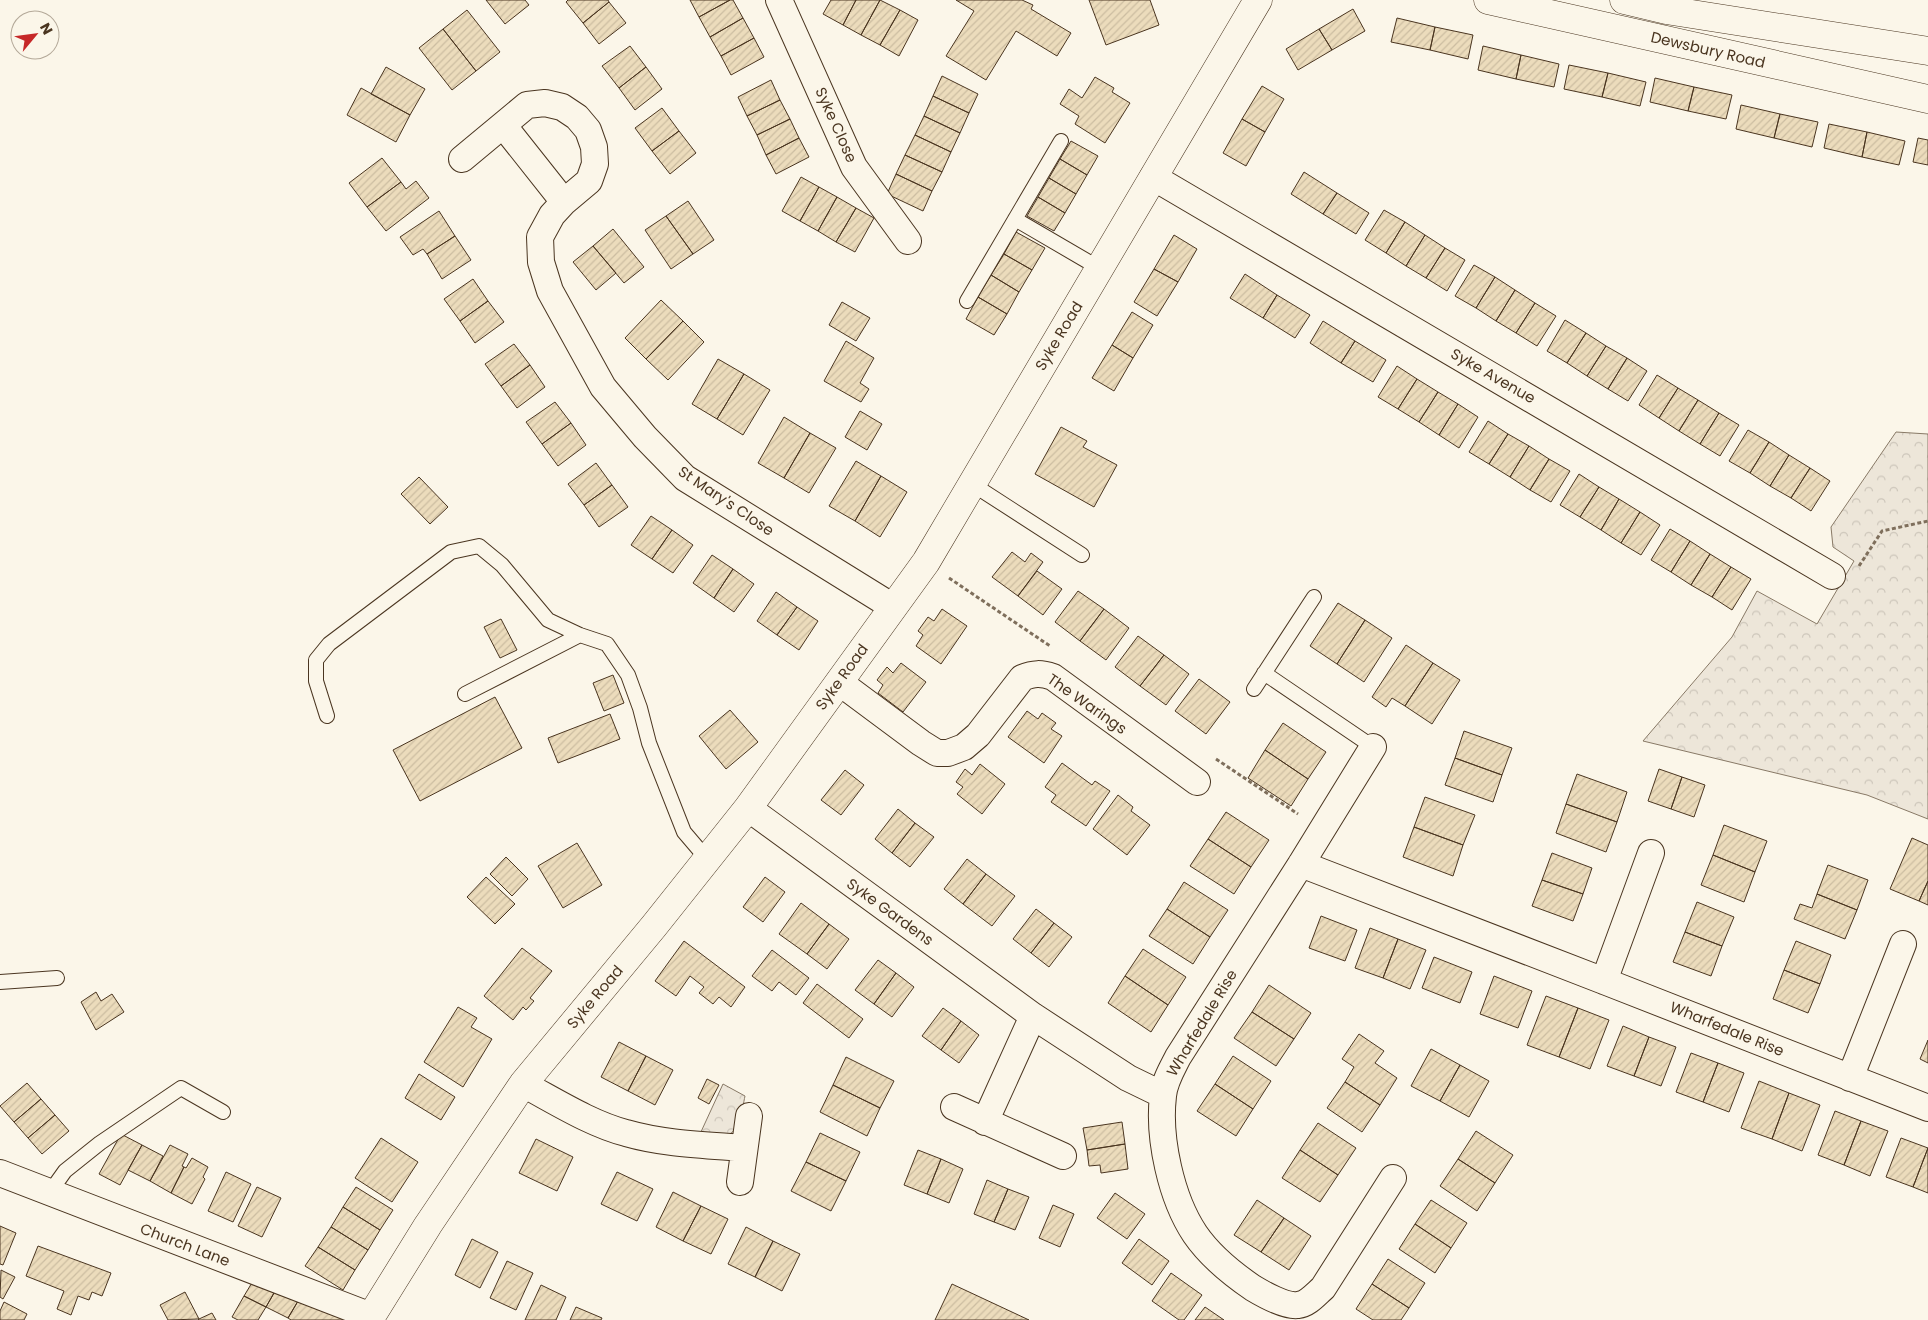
<svg xmlns="http://www.w3.org/2000/svg" width="1928" height="1320" font-family="Poppins,sans-serif">
	<defs>
		<pattern id="park-crowns" width="20" height="18" patternUnits="userSpaceOnUse" patternTransform="scale(1.25)"><rect width="20" height="18" fill="#ede6d9"/><path d="M2 6a3 3 0 1 1 6 0M12 15a3 3 0 1 1 6 0" fill="none" stroke="#cdc6ba"/></pattern>
		<pattern id="building-hatch" width="6" height="6" patternUnits="userSpaceOnUse" patternTransform="scale(1.25)"><rect width="6" height="6" fill="#ecdcbc"/><path d="M-1 1l2-2M0 6l6-6M5 7l2-2" fill="none" stroke="#ccbda1"/></pattern>
	</defs>
	<rect width="100%" height="100%" fill="#fbf6e9"/>
	<path fill="url(#park-crowns)" stroke="#887966" d="M1896,432L1928,434V819L1867,795L1643,741L1732,637L1757,591L1817,624L1854,561L1833,547L1831,527Z
		M723,1084L745,1096C742,1109 741,1133 724,1136C717,1137 707,1135 700,1134Z"/>
	<path fill="url(#building-hatch)" stroke="#4a3520" d="M486,0H525L529,5L505,24Z
		M568,0H608L609,2L583,23L566,2Z
		M690,0H730L699,17Z
		M730,0H733L743,18L710,37L699,17Z
		M831,0H856L843,25L823,14Z
		M856,0H880L861,35L843,25Z
		M880,0L900,10L880,45L861,35Z
		M956,0H1022L1033,5L1031,9L1071,33L1057,56L1016,31L986,80L946,56L974,11Z
		M1089,0H1150L1159,25L1106,45Z
		M609,2L626,23L599,44L583,23Z
		M1353,9L1365,31L1332,50L1319,29Z
		M467,10L500,52L476,71L443,29Z
		M900,10L918,20L899,56L880,45Z
		M743,18L754,38L721,56L710,37Z
		M1397,18L1435,27L1430,50L1391,42Z
		M1435,27L1473,35L1468,59L1430,50Z
		M443,29L476,71L452,90L419,48Z
		M1319,29L1332,50L1298,70L1286,49Z
		M754,38L764,57L731,75L721,56Z
		M630,46L646,67L619,88L602,66Z
		M1483,46L1521,55L1516,79L1478,70Z
		M1521,55L1559,64L1554,87L1516,79Z
		M1569,65L1608,73L1602,97L1564,89Z
		M386,67L425,89L410,115L371,94Z
		M646,67L662,89L635,110L619,88Z
		M1608,73L1646,82L1640,106L1602,97Z
		M942,76L978,94L969,113L933,96Z
		M1095,77L1114,88L1112,92L1130,103L1105,143L1075,124L1079,116L1060,104L1069,89L1082,98Z
		M1655,78L1694,87L1688,111L1650,102Z
		M771,80L780,100L747,116L738,97Z
		M1262,86L1284,99L1265,132L1242,119Z
		M1694,87L1732,95L1726,119L1688,111Z
		M361,88L410,115L396,142L347,115Z
		M933,96L969,113L960,133L924,116Z
		M780,100L790,119L757,135L747,116Z
		M1741,105L1780,114L1774,138L1736,129Z
		M662,108L679,131L652,151L635,128Z
		M1780,114L1818,122L1812,147L1774,138Z
		M924,116L960,133L951,152L915,135Z
		M790,119L799,138L766,155L757,135Z
		M1242,119L1265,132L1246,166L1223,153Z
		M1829,124L1867,132L1862,157L1824,148Z
		M679,131L696,153L670,174L652,151Z
		M1867,132L1905,141L1899,165L1862,157Z
		M915,135L951,152L942,172L905,155Z
		M799,138L809,157L776,174L766,155Z
		M1918,138L1928,140V165L1913,162Z
		M1071,141L1098,156L1087,175L1060,159Z
		M905,155L942,172L932,191L896,174Z
		M382,158L401,182L367,207L349,183Z
		M1060,159L1087,175L1076,194L1049,178Z
		M1304,172L1337,193L1323,214L1291,194Z
		M896,174L932,191L923,211L887,194Z
		M801,177L819,187L800,221L782,211Z
		M1049,178L1076,194L1065,213L1038,197Z
		M416,181L429,198L386,231L367,207L401,182L406,189Z
		M819,187L837,197L818,231L800,221Z
		M1337,193L1369,213L1356,234L1323,214Z
		M837,197L856,208L836,242L818,231Z
		M1038,197L1065,213L1054,231L1027,216Z
		M688,201L714,240L693,254L666,216Z
		M856,208L874,218L855,252L836,242Z
		M1384,210L1405,222L1386,253L1365,240Z
		M439,211L455,236L427,254L423,249L413,255L400,237Z
		M666,216L693,254L671,269L645,230Z
		M1405,222L1425,235L1406,266L1386,253Z
		M613,229L644,267L624,283L593,246Z
		M1016,232L1045,248L1032,270L1004,254Z
		M1174,235L1197,249L1178,282L1154,269Z
		M1425,235L1445,248L1426,278L1406,266Z
		M455,236L471,260L442,279L427,254Z
		M593,246L616,273L596,290L573,262Z
		M1445,248L1465,260L1447,291L1426,278Z
		M1004,254L1032,270L1019,292L991,275Z
		M1474,265L1495,277L1476,308L1455,296Z
		M1154,269L1178,282L1157,316L1134,302Z
		M1245,274L1277,295L1263,318L1230,298Z
		M991,275L1019,292L1007,314L978,297Z
		M1495,277L1515,290L1496,321L1476,308Z
		M473,279L488,301L460,321L444,299Z
		M1515,290L1535,303L1516,333L1496,321Z
		M1277,295L1310,315L1295,338L1263,318Z
		M978,297L1007,314L994,335L966,319Z
		M661,300L683,321L646,359L625,338Z
		M488,301L504,322L475,343L460,321Z
		M842,302L870,318L856,341L829,325Z
		M1535,303L1556,316L1537,346L1516,333Z
		M1132,312L1153,325L1133,358L1112,345Z
		M1565,320L1586,333L1567,363L1547,351Z
		M683,321L704,342L668,380L646,359Z
		M1323,321L1355,341L1341,363L1310,343Z
		M1586,333L1606,346L1587,376L1567,363Z
		M846,341L874,358L860,383L869,389L861,402L824,381Z
		M1355,341L1386,360L1373,382L1341,363Z
		M514,344L530,365L501,386L485,364Z
		M1112,345L1133,358L1114,391L1092,378Z
		M1606,346L1627,358L1608,389L1587,376Z
		M1627,358L1647,371L1628,401L1608,389Z
		M718,359L744,374L717,419L692,404Z
		M530,365L545,387L517,408L501,386Z
		M1397,366L1417,379L1398,409L1378,397Z
		M744,374L770,390L743,435L717,419Z
		M1657,375L1678,388L1659,418L1639,405Z
		M1417,379L1438,392L1419,422L1398,409Z
		M1678,388L1698,400L1679,431L1659,418Z
		M1438,392L1458,404L1439,435L1419,422Z
		M1698,400L1719,413L1700,444L1679,431Z
		M555,402L571,423L542,444L526,422Z
		M1458,404L1478,417L1459,448L1439,435Z
		M860,411L882,424L867,450L845,437Z
		M1719,413L1739,425L1720,456L1700,444Z
		M784,417L810,433L784,478L758,463Z
		M1488,421L1508,434L1489,464L1469,452Z
		M571,423L586,445L558,466L542,444Z
		M1061,427L1087,441L1083,447L1117,465L1094,507L1035,474Z
		M1748,430L1769,442L1750,473L1729,461Z
		M810,433L836,448L809,493L784,478Z
		M1508,434L1529,446L1510,477L1489,464Z
		M1769,442L1789,455L1770,486L1750,473Z
		M1529,446L1549,459L1530,490L1510,477Z
		M1789,455L1810,468L1791,498L1770,486Z
		M1549,459L1570,471L1551,502L1530,490Z
		M856,461L881,476L855,521L829,506Z
		M596,463L612,485L584,505L568,484Z
		M1810,468L1830,481L1811,511L1791,498Z
		M1579,474L1599,487L1580,517L1560,505Z
		M881,476L907,492L880,537L855,521Z
		M419,477L448,507L430,524L401,494Z
		M612,485L628,507L599,527L584,505Z
		M1599,487L1619,499L1601,530L1580,517Z
		M1619,499L1640,512L1621,543L1601,530Z
		M1640,512L1660,525L1641,555L1621,543Z
		M651,516L672,530L652,559L631,545Z
		M1670,529L1690,541L1671,572L1651,560Z
		M672,530L693,545L673,573L652,559Z
		M1690,541L1710,554L1691,585L1671,572Z
		M1012,552L1025,562L1031,553L1043,562L1018,596L992,577Z
		M1710,554L1731,567L1712,597L1691,585Z
		M712,555L733,569L714,598L693,583Z
		M1731,567L1751,579L1732,610L1712,597Z
		M733,569L754,584L734,612L714,598Z
		M1037,571L1062,589L1043,615L1018,596Z
		M1078,591L1104,609L1080,641L1055,622Z
		M776,592L797,607L777,635L757,621Z
		M1338,603L1365,620L1337,664L1310,646Z
		M797,607L818,621L799,650L777,635Z
		M942,609L967,626L941,664L916,646L923,635L918,631L928,617L934,621Z
		M1104,609L1129,628L1106,660L1080,641Z
		M501,619L517,650L500,658L484,627Z
		M1365,620L1392,638L1364,682L1337,664Z
		M1138,636L1164,655L1140,686L1115,667Z
		M1406,645L1433,663L1405,706L1392,698L1386,707L1372,697Z
		M1164,655L1189,674L1166,705L1140,686Z
		M901,663L926,682L903,712L878,693L883,685L877,680L887,667L893,673Z
		M1433,663L1460,680L1432,724L1405,706Z
		M613,675L624,703L604,711L593,683Z
		M1199,679L1230,702L1206,734L1175,711Z
		M495,697L522,748L420,801L393,750Z
		M730,710L758,742L726,769L699,736Z
		M1027,711L1038,719L1042,713L1056,723L1051,729L1062,736L1044,763L1008,737Z
		M610,714L620,739L558,763L548,738Z
		M1283,723L1326,752L1308,779L1265,750Z
		M1464,731L1512,748L1502,775L1455,758Z
		M1265,750L1308,779L1291,806L1248,778Z
		M1455,758L1502,775L1493,802L1445,785Z
		M1062,763L1092,785L1095,781L1110,791L1086,826L1051,802L1056,795L1045,787Z
		M980,764L1005,784L982,814L957,794L963,787L956,782L965,769L972,775Z
		M1659,769L1682,777L1671,809L1648,801Z
		M845,770L864,785L841,815L821,800Z
		M1577,774L1627,792L1617,822L1566,804Z
		M1682,777L1705,785L1694,817L1671,809Z
		M1118,795L1133,807L1131,811L1150,825L1127,855L1093,829Z
		M1425,797L1475,815L1463,845L1414,827Z
		M1566,804L1617,822L1606,852L1556,833Z
		M898,809L915,823L892,853L875,839Z
		M1226,812L1269,840L1251,867L1208,839Z
		M915,823L934,837L910,867L892,853Z
		M1724,825L1767,841L1755,872L1713,855Z
		M1414,827L1463,845L1453,876L1403,857Z
		M1912,838L1928,845V881L1919,901L1890,889Z
		M1208,839L1251,867L1234,894L1190,866Z
		M577,843L602,885L563,908L538,866Z
		M1552,853L1592,868L1583,894L1542,880Z
		M1713,855L1755,872L1744,902L1701,885Z
		M506,857L528,879L512,896L490,874Z
		M967,859L986,874L963,904L944,889Z
		M1828,865L1868,880L1857,910L1817,894Z
		M986,874L1015,896L992,926L963,904Z
		M486,877L515,904L495,924L467,897Z
		M765,877L785,892L763,922L743,907Z
		M1542,880L1583,894L1573,921L1532,906Z
		M1928,881V905L1919,901Z
		M1184,882L1228,910L1210,937L1167,909Z
		M1817,894L1857,910L1845,939L1794,919L1800,904L1812,908Z
		M1697,902L1734,917L1722,946L1685,932Z
		M801,903L829,924L807,954L779,934Z
		M1036,909L1054,923L1031,953L1013,939Z
		M1167,909L1210,937L1193,964L1149,936Z
		M1321,916L1357,930L1345,961L1309,948Z
		M1054,923L1072,937L1049,967L1031,953Z
		M829,924L849,939L827,969L807,954Z
		M1370,928L1398,939L1383,978L1355,968Z
		M1685,932L1722,946L1711,976L1673,962Z
		M1398,939L1426,950L1410,989L1383,978Z
		M684,941L745,987L731,1007L719,997L713,1004L699,993L704,987L690,976L676,996L655,981Z
		M1796,941L1831,955L1820,984L1784,970Z
		M522,948L552,971L530,998L534,1001L526,1010L523,1007L513,1020L484,996Z
		M1143,949L1186,977L1168,1005L1125,976Z
		M772,950L809,978L796,995L779,982L772,991L752,976Z
		M1434,957L1472,972L1460,1003L1422,988Z
		M878,960L896,973L874,1004L855,990Z
		M1784,970L1820,984L1808,1013L1773,999Z
		M896,973L914,987L892,1017L874,1004Z
		M1125,976L1168,1005L1151,1032L1108,1003Z
		M1494,976L1532,991L1518,1028L1480,1014Z
		M817,984L863,1019L849,1038L803,1003Z
		M1269,985L1311,1013L1294,1039L1252,1012Z
		M96,992L101,1001L112,994L124,1012L96,1030L81,1002Z
		M1546,996L1578,1008L1559,1057L1527,1045Z
		M458,1007L477,1018L471,1027L492,1039L463,1087L424,1062Z
		M943,1008L961,1021L941,1050L922,1036Z
		M1578,1008L1609,1020L1590,1069L1559,1057Z
		M1252,1012L1294,1039L1276,1066L1234,1038Z
		M961,1021L979,1035L959,1063L941,1050Z
		M1623,1026L1649,1037L1634,1076L1607,1066Z
		M1359,1034L1384,1051L1375,1063L1397,1078L1380,1105L1345,1082L1354,1067L1342,1059Z
		M1649,1037L1676,1047L1661,1086L1634,1076Z
		M1928,1040V1063L1920,1059Z
		M619,1042L646,1056L628,1091L601,1077Z
		M1431,1049L1460,1065L1440,1101L1411,1086Z
		M1691,1053L1718,1063L1703,1102L1676,1092Z
		M646,1056L673,1070L655,1105L628,1091Z
		M1233,1056L1271,1081L1253,1109L1215,1084Z
		M846,1057L894,1081L880,1108L833,1085Z
		M1718,1063L1744,1073L1729,1112L1703,1102Z
		M1460,1065L1489,1081L1469,1117L1440,1101Z
		M419,1074L455,1097L441,1120L405,1098Z
		M707,1079L719,1085L709,1104L698,1098Z
		M1759,1081L1789,1093L1772,1139L1741,1128Z
		M1345,1082L1380,1105L1362,1132L1327,1108Z
		M27,1083L41,1099L14,1122L0,1106Z
		M1215,1084L1253,1109L1236,1136L1197,1111Z
		M833,1085L880,1108L867,1136L820,1112Z
		M1789,1093L1820,1105L1802,1151L1772,1139Z
		M41,1099L55,1115L28,1138L14,1122Z
		M1835,1111L1861,1121L1844,1165L1818,1155Z
		M55,1115L69,1131L42,1154L28,1138Z
		M1861,1121L1888,1131L1870,1176L1844,1165Z
		M1122,1122L1125,1144L1087,1150L1083,1128Z
		M1318,1123L1356,1148L1338,1175L1300,1150Z
		M1476,1131L1513,1155L1495,1183L1458,1159Z
		M820,1133L860,1152L846,1181L806,1162Z
		M121,1134L142,1145L120,1185L99,1174Z
		M381,1138L418,1162L392,1202L355,1178Z
		M1901,1138L1928,1148L1913,1187L1886,1177Z
		M536,1139L573,1157L557,1191L519,1173Z
		M1125,1144L1128,1169L1101,1173L1100,1165L1089,1166L1087,1150Z
		M142,1145L163,1156L150,1181L128,1170Z
		M170,1145L188,1154L182,1166L184,1167L171,1193L150,1181Z
		M1928,1148V1193L1913,1187Z
		M918,1150L941,1159L927,1194L904,1185Z
		M1300,1150L1338,1175L1320,1202L1282,1178Z
		M192,1158L208,1167L203,1177L205,1179L192,1204L171,1193L184,1167L186,1168Z
		M941,1159L963,1169L949,1203L927,1194Z
		M1458,1159L1495,1183L1477,1211L1440,1186Z
		M806,1162L846,1181L831,1211L791,1191Z
		M226,1172L251,1184L233,1222L208,1211Z
		M617,1172L653,1189L637,1221L601,1204Z
		M987,1180L1008,1189L994,1222L974,1214Z
		M257,1187L281,1198L262,1237L238,1226Z
		M356,1187L393,1210L380,1230L343,1207Z
		M1008,1189L1029,1197L1015,1230L994,1222Z
		M673,1192L701,1206L683,1241L656,1227Z
		M1115,1193L1145,1214L1127,1239L1097,1218Z
		M1257,1200L1284,1218L1261,1252L1234,1235Z
		M1431,1200L1467,1223L1451,1248L1415,1224Z
		M1053,1205L1074,1214L1060,1247L1039,1238Z
		M701,1206L728,1219L711,1254L683,1241Z
		M343,1207L380,1230L368,1250L331,1227Z
		M1284,1218L1311,1236L1289,1270L1261,1252Z
		M1415,1224L1451,1248L1435,1273L1399,1249Z
		M0,1226L16,1233L3,1265L0,1264Z
		M331,1227L368,1250L355,1270L318,1247Z
		M746,1227L773,1241L755,1277L728,1264Z
		M472,1239L498,1252L480,1288L455,1275Z
		M1139,1239L1169,1261L1152,1285L1122,1263Z
		M773,1241L800,1254L782,1291L755,1277Z
		M38,1246L111,1273L102,1296L92,1292L89,1300L78,1296L71,1315L57,1309L64,1291L26,1276Z
		M318,1247L355,1270L343,1290L305,1266Z
		M1388,1259L1425,1283L1409,1308L1372,1284Z
		M507,1261L533,1273L516,1310L490,1298Z
		M1,1270L15,1277L3,1299L0,1297Z
		M1171,1273L1202,1295L1184,1320H1179L1152,1301Z
		M256,1276L278,1286L266,1307L244,1296Z
		M952,1284L1029,1320H935Z
		M1372,1284L1409,1308L1401,1320H1373L1356,1309Z
		M541,1285L566,1297L556,1320H525Z
		M278,1286L301,1296L288,1318L266,1307Z
		M185,1292L199,1319L168,1320L160,1305Z
		M244,1296L266,1307L258,1320H238L232,1317Z
		M301,1296L345,1314L342,1320H291L288,1318Z
		M4,1302L27,1314L24,1320H0V1311Z
		M576,1307L602,1318L601,1320H570Z
		M1205,1307L1224,1320H1195Z
		M212,1313L216,1320H198L199,1319Z"/>
	<g fill="none" stroke-linecap="round" stroke-linejoin="round">
		<g stroke="#4a3520" stroke-width="16">
			<path id="lane" d="M1015,219L1099,268
				M967,301L1061,141
				M972,484L1082,555
				M1264,673L1373,747
				M1254,689L1314,597
				M465,694L580,635
				M327,716L316,681V660L329,644L451,552L479,546L502,565L548,620L580,635L607,644L628,675L640,708L649,743L684,832L707,859
				M0,982L57,978
				M50,1192L65,1171L100,1143L181,1088L223,1112"/>
		</g>
		<g stroke="#4a3520" stroke-width="28">
			<path id="street" d="M779,0L854,167L908,241
				M503,125L564,202
				M462,159L527,105L545,103L562,107L577,117L588,130L594,147L595,164L589,181L564,202L552,215L540,237L541,262L550,291L603,387L645,437L685,478L893,607
				M1153,177L1832,576
				M839,682L921,743L937,753H948L964,747L978,735L1022,678C1034,673 1041,673 1053,677L1197,782
				M1373,747L1301,864L1178,1057C1172,1069 1164,1082 1163,1096C1158,1138 1171,1198 1195,1234C1210,1256 1231,1273 1253,1288C1263,1294 1286,1307 1298,1305C1308,1304 1316,1294 1323,1288L1393,1178
				M748,808L1033,1016L1128,1078L1163,1095
				M1301,864L1604,981L1928,1108
				M1604,981L1651,853
				M1850,1078L1903,944
				M523,1084C555,1101 591,1124 626,1133C664,1144 705,1145 744,1148
				M954,1107L1063,1156
				M985,1122L1033,1016
				M0,1173L371,1316
				M740,1182L749,1116"/>
		</g>
		<g stroke="#4a3520" stroke-width="29">
			<path id="secondary" d="M369,1320L428,1225L523,1084L654,926L748,808L926,562L1258,0"/>
		</g>
		<g stroke="#4a3520" stroke-width="29">
			<path id="primary" d="M1488,0L1928,99
				M1624,0L1666,10L1928,51"/>
		</g>
		<path stroke="#7f6f5c" stroke-width="3" stroke-dasharray="4 2.5" stroke-linecap="butt" d="M1859,566L1882,531L1928,521
			M949,578L1050,646
			M1216,759L1298,814"/>
		<use href="#lane" stroke="#fbf6e9" stroke-width="14"/>
		<use href="#street" stroke="#fbf6e9" stroke-width="26"/>
		<use href="#secondary" stroke="#fbf6e9" stroke-width="28"/>
		<use href="#primary" stroke="#fbf6e9" stroke-width="28"/>
	</g>
	<g text-anchor="middle" stroke-width="4" stroke-linejoin="round" paint-order="stroke">
		<g font-size="15" fill="#4a3520" stroke="#fbf6e9">
			<text transform="translate(1708 50) rotate(13)" y="5">Dewsbury Road</text>
			<text transform="translate(836 125) rotate(66)" y="5">Syke Close</text>
			<text transform="translate(1059 336) rotate(-59)" y="5">Syke Road</text>
			<text transform="translate(1493 376) rotate(30)" y="5">Syke Avenue</text>
			<text transform="translate(726 501) rotate(34)" y="5">St Mary's Close</text>
			<text transform="translate(842 677) rotate(-54)" y="5">Syke Road</text>
			<text transform="translate(1087 704) rotate(35)" y="5">The Warings</text>
			<text transform="translate(890 912) rotate(36)" y="5">Syke Gardens</text>
			<text transform="translate(595 997) rotate(-50)" y="5">Syke Road</text>
			<text transform="translate(1202 1023) rotate(-59)" y="5">Wharfedale Rise</text>
			<text transform="translate(1727 1029) rotate(22)" y="5">Wharfedale Rise</text>
			<text transform="translate(185 1245) rotate(21)" y="5">Church Lane</text>
		</g>
	</g>
	<g transform="translate(35 35) rotate(61)"><circle r="24" fill="#fbf6e9" stroke="#b4a999"/>
	<path d="M0-4L9 19L0 12L-9 19Z" fill="#c62828"/>
	<text y="-8" font-size="14" font-weight="bold" text-anchor="middle" fill="#4a3520">N</text>
	</g>
</svg>
